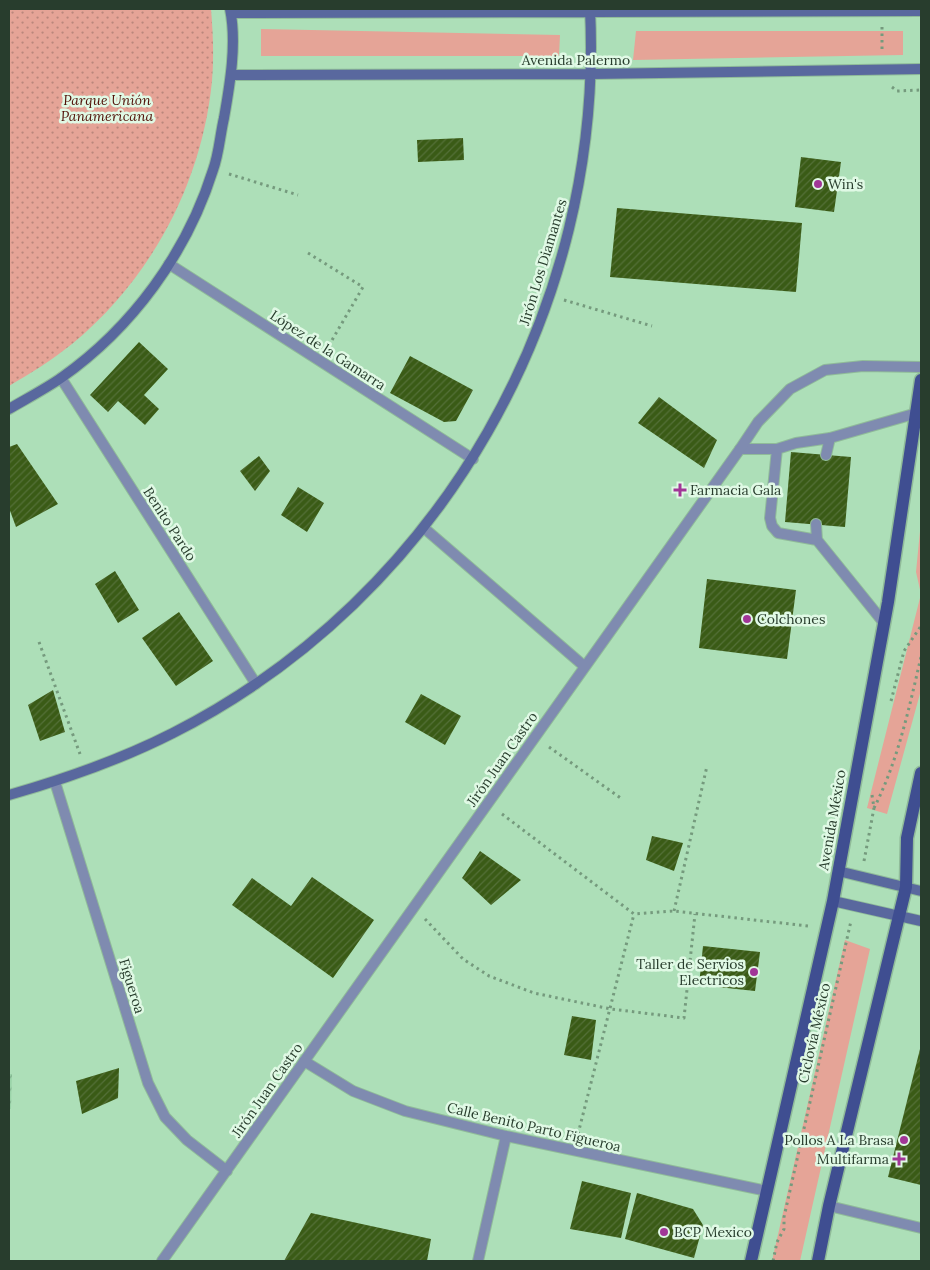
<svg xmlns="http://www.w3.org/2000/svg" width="930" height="1270" font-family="Lora,serif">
	<defs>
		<pattern id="industrial-furrows" width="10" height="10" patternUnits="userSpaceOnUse" patternTransform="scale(1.25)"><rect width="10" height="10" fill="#9bd4a9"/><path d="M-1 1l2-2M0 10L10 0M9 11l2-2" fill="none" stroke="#7ead8a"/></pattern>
		<pattern id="park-dots" width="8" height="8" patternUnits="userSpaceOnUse" patternTransform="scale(1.25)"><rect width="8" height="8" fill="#e5a497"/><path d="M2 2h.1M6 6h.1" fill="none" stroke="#ba877c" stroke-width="1.8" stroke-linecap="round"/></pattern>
		<pattern id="building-hatch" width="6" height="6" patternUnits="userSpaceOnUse" patternTransform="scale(1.25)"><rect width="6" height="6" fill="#3a5b16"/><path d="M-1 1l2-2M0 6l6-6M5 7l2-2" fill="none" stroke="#547038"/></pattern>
	</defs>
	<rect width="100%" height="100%" fill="#addfb8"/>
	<path fill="url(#industrial-furrows)" d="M9,1074H12L11,1109H9Z"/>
	<path fill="#e5a497" d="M261,29L560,35L559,56H261Z
		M636,31H903V55L633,60Z
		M921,521V690L887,814L867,808L921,594L916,572Z
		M845,940L870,949L800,1261H772Z"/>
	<path fill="url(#park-dots)" d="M9,9H211C213,33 214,57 212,81C202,183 151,279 72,344C52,360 31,373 9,386Z"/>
	<path fill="url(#building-hatch)" d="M463,138L464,160L418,162L417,140Z
		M801,157L841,162L834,212L795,207Z
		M617,208L802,223L796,292L610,277Z
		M139,342L168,369L144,395L159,409L145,425L118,401L108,412L90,395Z
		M410,356L473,390L456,421L444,422L390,393Z
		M659,397L717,440L704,468L638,423Z
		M17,444L58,504L16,527L9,508V447Z
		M791,452L851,457L845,527L785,522Z
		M259,456L270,471L255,491L240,471Z
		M298,487L324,503L307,532L281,515Z
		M115,571L139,610L118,623L95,584Z
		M707,579L796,590L787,659L699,648Z
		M179,612L213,661L176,686L142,638Z
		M53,690L65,732L40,741L28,705Z
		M421,694L461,716L445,745L405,722Z
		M652,836L683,843L674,871L646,860Z
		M480,851L521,880L491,905L462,878Z
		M312,877L374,920L333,978L232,905L252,878L291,906Z
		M703,946L760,952L755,991L699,985Z
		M572,1016L596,1020L591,1060L564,1055Z
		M921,1045V1185L888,1177Z
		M119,1068L118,1098L82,1114L76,1081Z
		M582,1181L631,1193L621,1238L570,1229Z
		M637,1193L693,1209L703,1225L694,1258L625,1239Z
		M311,1213L431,1239L427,1261H284Z"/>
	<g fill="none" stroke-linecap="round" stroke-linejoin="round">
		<g stroke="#90bb99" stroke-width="12">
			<path id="lane" d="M740,449H777L796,443L830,438L917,413
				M777,449L770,518L772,526L778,533L817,540
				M826,455L830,438
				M816,524L817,540L884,623"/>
		</g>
		<g stroke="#90bb99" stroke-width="12">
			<path id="street" d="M169,264L473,459
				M61,378L256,684
				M424,528L584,666
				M55,782L148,1083L165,1117L187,1140L227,1171
				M304,1061L353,1091L405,1111L506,1136L767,1191
				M829,1206L921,1228
				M162,1261L740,449L758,422L790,389L825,370L863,366L921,367
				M478,1261L506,1136"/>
		</g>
		<g stroke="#90bb99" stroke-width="12">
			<path id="secondary" d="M231,13L921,11
				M232,75L591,74L921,69
				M9,409C26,399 45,389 61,378C132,328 187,253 213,170C219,154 220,135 224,118C230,84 237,43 230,9
				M9,795C65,779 120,760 173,733C441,597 605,308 590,9
				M838,871L921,891
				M833,901L921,921"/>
		</g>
		<g stroke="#90bb99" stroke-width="15">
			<path id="primary" d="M751,1261L833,901L888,602L921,380
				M818,1261L829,1206L906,887L907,838L921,773"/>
		</g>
		<path stroke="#759a7d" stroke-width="3" stroke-dasharray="2.5 4" stroke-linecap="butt" d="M882,27V53
			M892,87L897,91L921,90
			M229,174L298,195
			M308,253L363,287L328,347
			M564,300L652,326
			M39,642L80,754
			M891,701L904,651L921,626
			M549,747L622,799
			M872,795L874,808C898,761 909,708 921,657
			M502,814L634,914L674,911L808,926
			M864,861L874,808
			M674,911L707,766
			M425,919L463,959L489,976L534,993L611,1009L684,1018L695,914
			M578,1134L634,914
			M773,1261L777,1242L784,1229V1217L851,921"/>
		<use href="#lane" stroke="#7f8bb0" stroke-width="10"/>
		<use href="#street" stroke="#7f8bb0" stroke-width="10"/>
		<use href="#secondary" stroke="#59689e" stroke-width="10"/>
		<use href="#primary" stroke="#3f4e91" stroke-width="12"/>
	</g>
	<g fill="#a13697" stroke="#e0f9e5" stroke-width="2">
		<circle cx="818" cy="184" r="5"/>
		<path d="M677.5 482.5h5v5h5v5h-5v5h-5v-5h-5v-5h5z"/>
		<circle cx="747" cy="619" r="5"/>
		<circle cx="754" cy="972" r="5"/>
		<circle cx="904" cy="1140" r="5"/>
		<path d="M896.5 1151.5h5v5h5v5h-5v5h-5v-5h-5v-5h5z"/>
		<circle cx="664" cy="1232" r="5"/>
	</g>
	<g text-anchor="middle" stroke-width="5" stroke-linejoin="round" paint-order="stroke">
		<g font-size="14" fill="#283d2d" stroke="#e0f9e5">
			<text x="576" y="65">Avenida Palermo</text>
			<text transform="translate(543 262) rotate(-73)" y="5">Jirón Los Diamantes</text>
			<text transform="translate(328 350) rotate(33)" y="5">López de la Gamarra</text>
			<text transform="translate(170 524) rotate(57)" y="5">Benito Pardo</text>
			<text transform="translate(502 759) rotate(-55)" y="5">Jirón Juan Castro</text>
			<text transform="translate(832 820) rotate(-80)" y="5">Avenida México</text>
			<text transform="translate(132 986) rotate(73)" y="5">Figueroa</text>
			<text transform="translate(814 1033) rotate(-77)" y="5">Ciclovía México</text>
			<text transform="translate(267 1090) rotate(-55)" y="5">Jirón Juan Castro</text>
			<text transform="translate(534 1127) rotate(13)" y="5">Calle Benito Parto Figueroa</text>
		</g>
		<g font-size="14" font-style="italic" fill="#501007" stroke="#e0f9e5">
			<text x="107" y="105">Parque Unión<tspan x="107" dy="16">Panamericana</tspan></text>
		</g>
		<g font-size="14" fill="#283d2d" stroke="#e0f9e5" text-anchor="start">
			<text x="828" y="189">Win's</text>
			<text x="690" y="495">Farmacia Gala</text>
			<text x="757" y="624">Colchones</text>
			<text x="744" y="969" text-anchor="end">Taller de Servios<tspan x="744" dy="16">Electricos</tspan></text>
			<text x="894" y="1145" text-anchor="end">Pollos A La Brasa</text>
			<text x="889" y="1164" text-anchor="end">Multifarma</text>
			<text x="674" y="1237">BCP Mexico</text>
		</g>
	</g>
	<rect width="930" height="1270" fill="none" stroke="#283d2d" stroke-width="20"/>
</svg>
